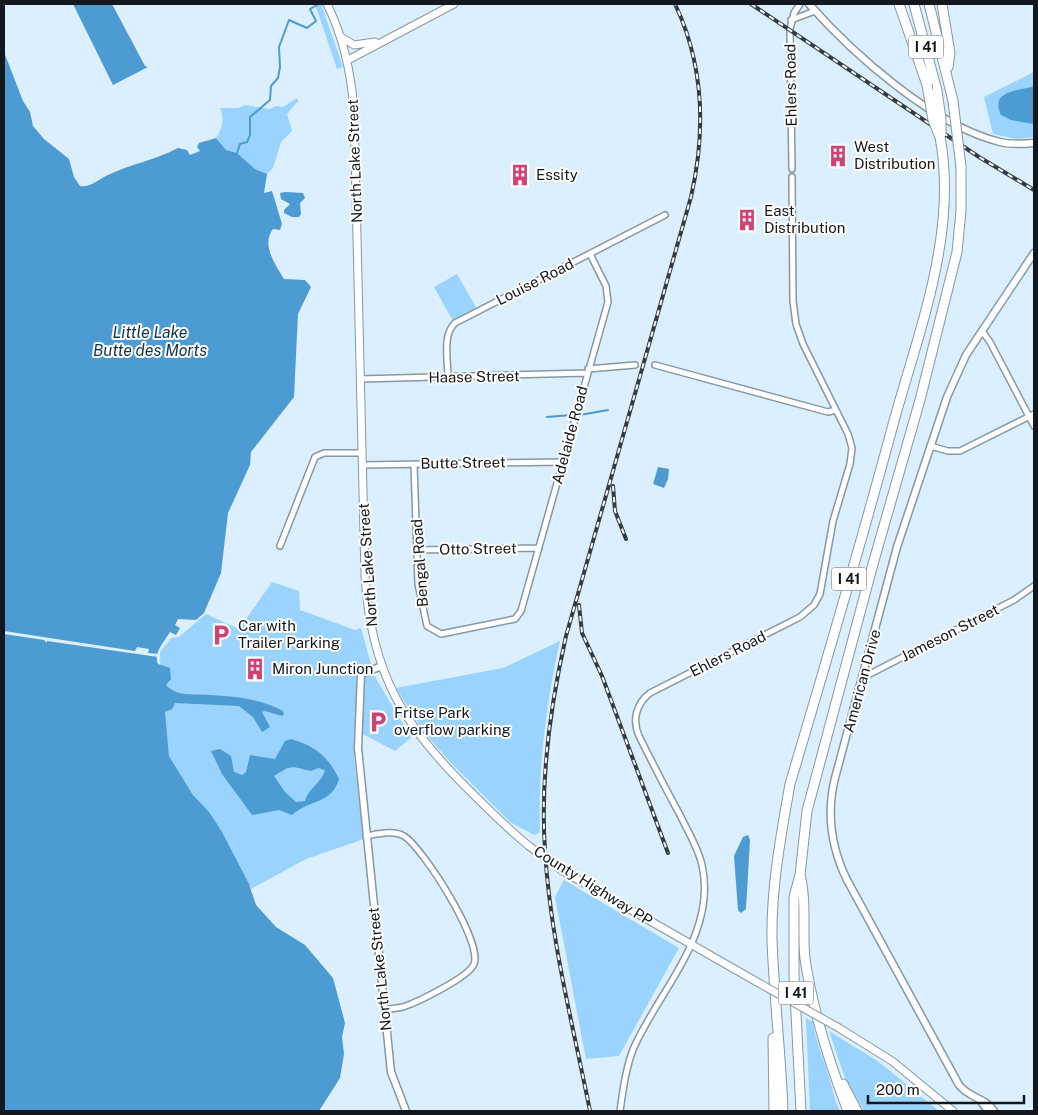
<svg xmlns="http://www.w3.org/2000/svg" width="1038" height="1115" font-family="'Public Sans',sans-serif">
	<rect width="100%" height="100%" fill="#dbeffe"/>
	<path fill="#9ad4fe" d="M315,4H321L343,67L337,69Z
		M1034,72V137L1017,139L993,134L984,97Z
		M297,98L298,101L287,114L292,131L281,142L273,168L267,174L255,169L237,153L226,150L216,138C222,129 225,118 220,108H238L245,105L269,109L276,106L283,107Z
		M457,274L477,309L453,321L434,287Z
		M272,582L299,591L300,610L355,630L361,628L374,675L411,738L395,751L355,730L354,759L364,839L306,859L251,889L221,830L193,795L169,756L161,685L160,652L171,638L179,637L206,614L239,629Z
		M560,641C546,704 538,767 540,831L538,834L534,835L510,822L452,764L423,731L396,688L503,668Z
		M564,880L679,948L619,1056L586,1059L555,897Z
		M806,1018L813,1022C815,1040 823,1056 828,1074C833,1088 833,1097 840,1111H810Z
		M829,1031L879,1062L939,1111H864L845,1078Z"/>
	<path fill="#4c9cd3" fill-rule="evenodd" d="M73,4H112L145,66L148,67L113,85Z
		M4,52L23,101L30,112L33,126L44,139L69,159L74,177L80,186C90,188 99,179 108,175C131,164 155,160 178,148L187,150L190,155L200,151L197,147L199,143L216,138L226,150L237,153L255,169L267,174L264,193L272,191L282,224L280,230L273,229C261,245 275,264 284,279L305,280L311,287L298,314L294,397L251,452L250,465L228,513L221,573L204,613L196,620L178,619L175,625L180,628L176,635L170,632C164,642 153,653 158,664L170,668L171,679L166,685C178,698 194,693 210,695C234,696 261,699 283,711L284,714L282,716L265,711L262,712L270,727L262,732L253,717L239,706L175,703L172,709L165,712L169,756L193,795L209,812L221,830L249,884L256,905L276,927L305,945L333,978L345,1023L342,1037L344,1054L340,1078L319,1111H4Z
		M1034,86L1033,124L1011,120L1001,115C989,90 1019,91 1034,86Z
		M285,192L303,193L305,198L300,203L301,214L299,217H292L284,213V210L290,204L281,199L280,193Z
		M658,467L669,469L668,479L664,488L653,484Z
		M291,739C315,746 328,756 339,779C332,804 308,800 292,815L279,810L252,815L222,774L211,751L220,749L231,756L234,772L242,775L246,772L250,755L275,759L285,741ZM294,767L311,771L318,768L325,770C322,783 308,788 305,801L296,802L285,792L274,776L287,768Z
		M748,835L750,840L746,909L741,913L738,910L734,856L743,837Z"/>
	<path fill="#dbeffe" d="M4,631L135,651L137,647L149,649L148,653L159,654L158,657L47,641V643L44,640L4,634Z"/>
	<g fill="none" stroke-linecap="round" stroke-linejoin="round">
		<path stroke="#4c9cd3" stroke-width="2" d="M237,153L240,144L247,142L250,135V117L270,100L271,86L278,78L280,67L279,47L289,20L307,28L316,21L310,9L317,5
			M580,415L608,410
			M547,417L571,415"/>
		<g stroke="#8698a5" stroke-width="8">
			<path id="minor" d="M791,20L815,11
				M792,169L790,29L794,13L800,4
				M982,331L990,342L1034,426
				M655,365L828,412L836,410
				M588,369L635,365
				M448,377C448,361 442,335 455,323L665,215
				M360,379L587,373
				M930,446L948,451H960L1034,414
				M414,464L418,584L427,626L441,634L515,619L521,611L608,302L606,286L590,254
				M362,465L563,462
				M280,546L315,457L324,453H362
				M417,550L539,548
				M864,677L1014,600L1034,586
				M366,836C378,834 393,830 404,836C423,848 483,942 474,964C469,977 418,1002 403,1007C397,1008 390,1009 384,1010
				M620,1111C623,1090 626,1065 635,1045C662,987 717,933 702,865C698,847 687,830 679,813C665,788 652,762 639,736C632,720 636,704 650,693L800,617L814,605L820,594L833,521L850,464L852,448L848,434L803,344L796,324L793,301L792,177"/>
		</g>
		<g stroke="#8698a5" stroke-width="9">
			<path id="tertiary" d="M809,4C853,54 934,126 1000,142C1011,145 1023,144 1034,143
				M382,666L361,674L358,748L391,1072L406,1111
				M980,1100L988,1111
				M994,1111C986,1098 969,1098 959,1085L847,880C831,847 826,814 835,778L897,547L947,397L966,355L1034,253"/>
		</g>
		<g stroke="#8698a5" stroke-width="9">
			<path id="secondary" d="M327,4C344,38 351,72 354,110L365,576C371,674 404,727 473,794C491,812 509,830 529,846
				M341,37L354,45L375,42
				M348,60L454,4
				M563,871L757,982
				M839,1028L892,1061L953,1111"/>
		</g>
		<g stroke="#8698a5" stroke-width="11">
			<path id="motorway" d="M899,4L927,85
				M914,4L937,91
				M929,4L953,101
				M942,4L950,53L948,67
				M800,875C807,902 802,932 805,959C813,1012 829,1062 848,1111
				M773,1038L774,1111
				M843,1084L857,1111
				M783,1111C781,1054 774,997 772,940C771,888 781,835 790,784C826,663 861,543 894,421C919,330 958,233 940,137
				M801,1111L794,974V897L800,875L807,811L873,564L920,400L957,252L961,211V167"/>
		</g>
		<use href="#minor" stroke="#fff" stroke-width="5"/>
		<use href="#tertiary" stroke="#fff" stroke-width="6"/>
		<use href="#secondary" stroke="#fff" stroke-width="7"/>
		<use href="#motorway" stroke="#fff" stroke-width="9"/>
		<g stroke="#333c42" stroke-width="4">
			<path id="rail" d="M751,4L979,157L1034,190
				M613,486L615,511L626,539
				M579,605L582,633L602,676L668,853
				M590,1111C573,1025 550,938 545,850C540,778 550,707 566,636L691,197C706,131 704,65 675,4"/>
		</g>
		<use href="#rail" stroke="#fff" stroke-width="2" stroke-dasharray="5.5" stroke-linecap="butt"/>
		<g stroke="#8698a5" stroke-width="9" stroke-linecap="butt">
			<path id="secondary-bridge" d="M529,846L563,871
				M757,982L839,1028"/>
		</g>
		<g stroke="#8698a5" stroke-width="11" stroke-linecap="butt">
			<path id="motorway-bridge" d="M927,85L933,120L940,137
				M937,91L941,119V134
				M953,101L961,167"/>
		</g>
		<use href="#secondary-bridge" stroke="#fff" stroke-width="7"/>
		<use href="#motorway-bridge" stroke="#fff" stroke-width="9"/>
	</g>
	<defs>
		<g id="building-bare" transform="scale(1.725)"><path d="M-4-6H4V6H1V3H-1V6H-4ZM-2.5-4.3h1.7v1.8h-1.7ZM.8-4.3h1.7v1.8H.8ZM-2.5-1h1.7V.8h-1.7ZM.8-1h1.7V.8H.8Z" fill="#cf4273" stroke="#fff" stroke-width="2.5" paint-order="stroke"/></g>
		<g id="parking-bare" transform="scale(1.725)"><path d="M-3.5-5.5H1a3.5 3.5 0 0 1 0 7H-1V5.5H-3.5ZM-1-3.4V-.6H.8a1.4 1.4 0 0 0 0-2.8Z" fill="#cf4273" stroke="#fff" stroke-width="2.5" paint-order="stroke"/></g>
	</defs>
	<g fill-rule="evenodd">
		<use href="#building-bare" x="838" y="156"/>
		<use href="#building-bare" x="520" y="175"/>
		<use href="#building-bare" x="747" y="220"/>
		<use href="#parking-bare" x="221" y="635"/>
		<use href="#building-bare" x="255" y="669"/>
		<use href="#parking-bare" x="378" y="722"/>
	</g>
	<g text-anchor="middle" stroke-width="4" stroke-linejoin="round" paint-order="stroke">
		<g fill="#fff" stroke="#595d61" stroke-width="1">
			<rect x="908.5" y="35.5" width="35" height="23" rx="4"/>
			<rect x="831.5" y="567.5" width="35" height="23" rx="4"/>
			<rect x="778.5" y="981.5" width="35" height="23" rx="4"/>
		</g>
		<g font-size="14" font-weight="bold" fill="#12181d">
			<text x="926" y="52">I 41</text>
			<text x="849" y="584">I 41</text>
			<text x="796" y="998">I 41</text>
		</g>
		<g font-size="15" fill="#12181d" stroke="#fff">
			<text transform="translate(791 85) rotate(-91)" y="5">Ehlers Road</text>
			<text transform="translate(355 161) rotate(-92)" y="5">North Lake Street</text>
			<text transform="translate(535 282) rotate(-27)" y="5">Louise Road</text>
			<text transform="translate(474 377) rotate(-1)" y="5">Haase Street</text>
			<text transform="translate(570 435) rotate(-75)" y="5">Adelaide Road</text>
			<text transform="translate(463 463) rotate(-1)" y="5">Butte Street</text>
			<text transform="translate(478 549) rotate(-1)" y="5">Otto Street</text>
			<text transform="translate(420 563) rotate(-94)" y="5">Bengal Road</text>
			<text transform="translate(368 565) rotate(-94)" y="5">North Lake Street</text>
			<text transform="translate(950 633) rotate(-27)" y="5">Jameson Street</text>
			<text transform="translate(728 654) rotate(-27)" y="5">Ehlers Road</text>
			<text transform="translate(862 681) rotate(-75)" y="5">American Drive</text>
			<text transform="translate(593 886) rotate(32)" y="5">County Highway PP</text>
			<text transform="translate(380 969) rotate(-96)" y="5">North Lake Street</text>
		</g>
		<g font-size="15" fill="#12181d" stroke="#fff" text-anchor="start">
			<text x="854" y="152">West<tspan x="854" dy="17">Distribution</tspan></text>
			<text x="536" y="180">Essity</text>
			<text x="764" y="216">East<tspan x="764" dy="17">Distribution</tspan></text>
			<text x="238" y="631">Car with<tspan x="238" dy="17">Trailer Parking</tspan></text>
			<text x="272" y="674">Miron Junction</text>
			<text x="394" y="718">Fritse Park<tspan x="394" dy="17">overflow parking</tspan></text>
		</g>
		<g font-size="16" font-style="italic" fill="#11344a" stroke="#fff">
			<text x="150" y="338">Little Lake<tspan x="150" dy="18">Butte des Morts</tspan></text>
		</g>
	</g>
	<rect width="1038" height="1115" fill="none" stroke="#12181d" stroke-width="10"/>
	<path d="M868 1095v8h156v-8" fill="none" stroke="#12181d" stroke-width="2.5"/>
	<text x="876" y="1095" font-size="15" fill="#12181d" stroke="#ffffff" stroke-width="4" paint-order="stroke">200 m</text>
</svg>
